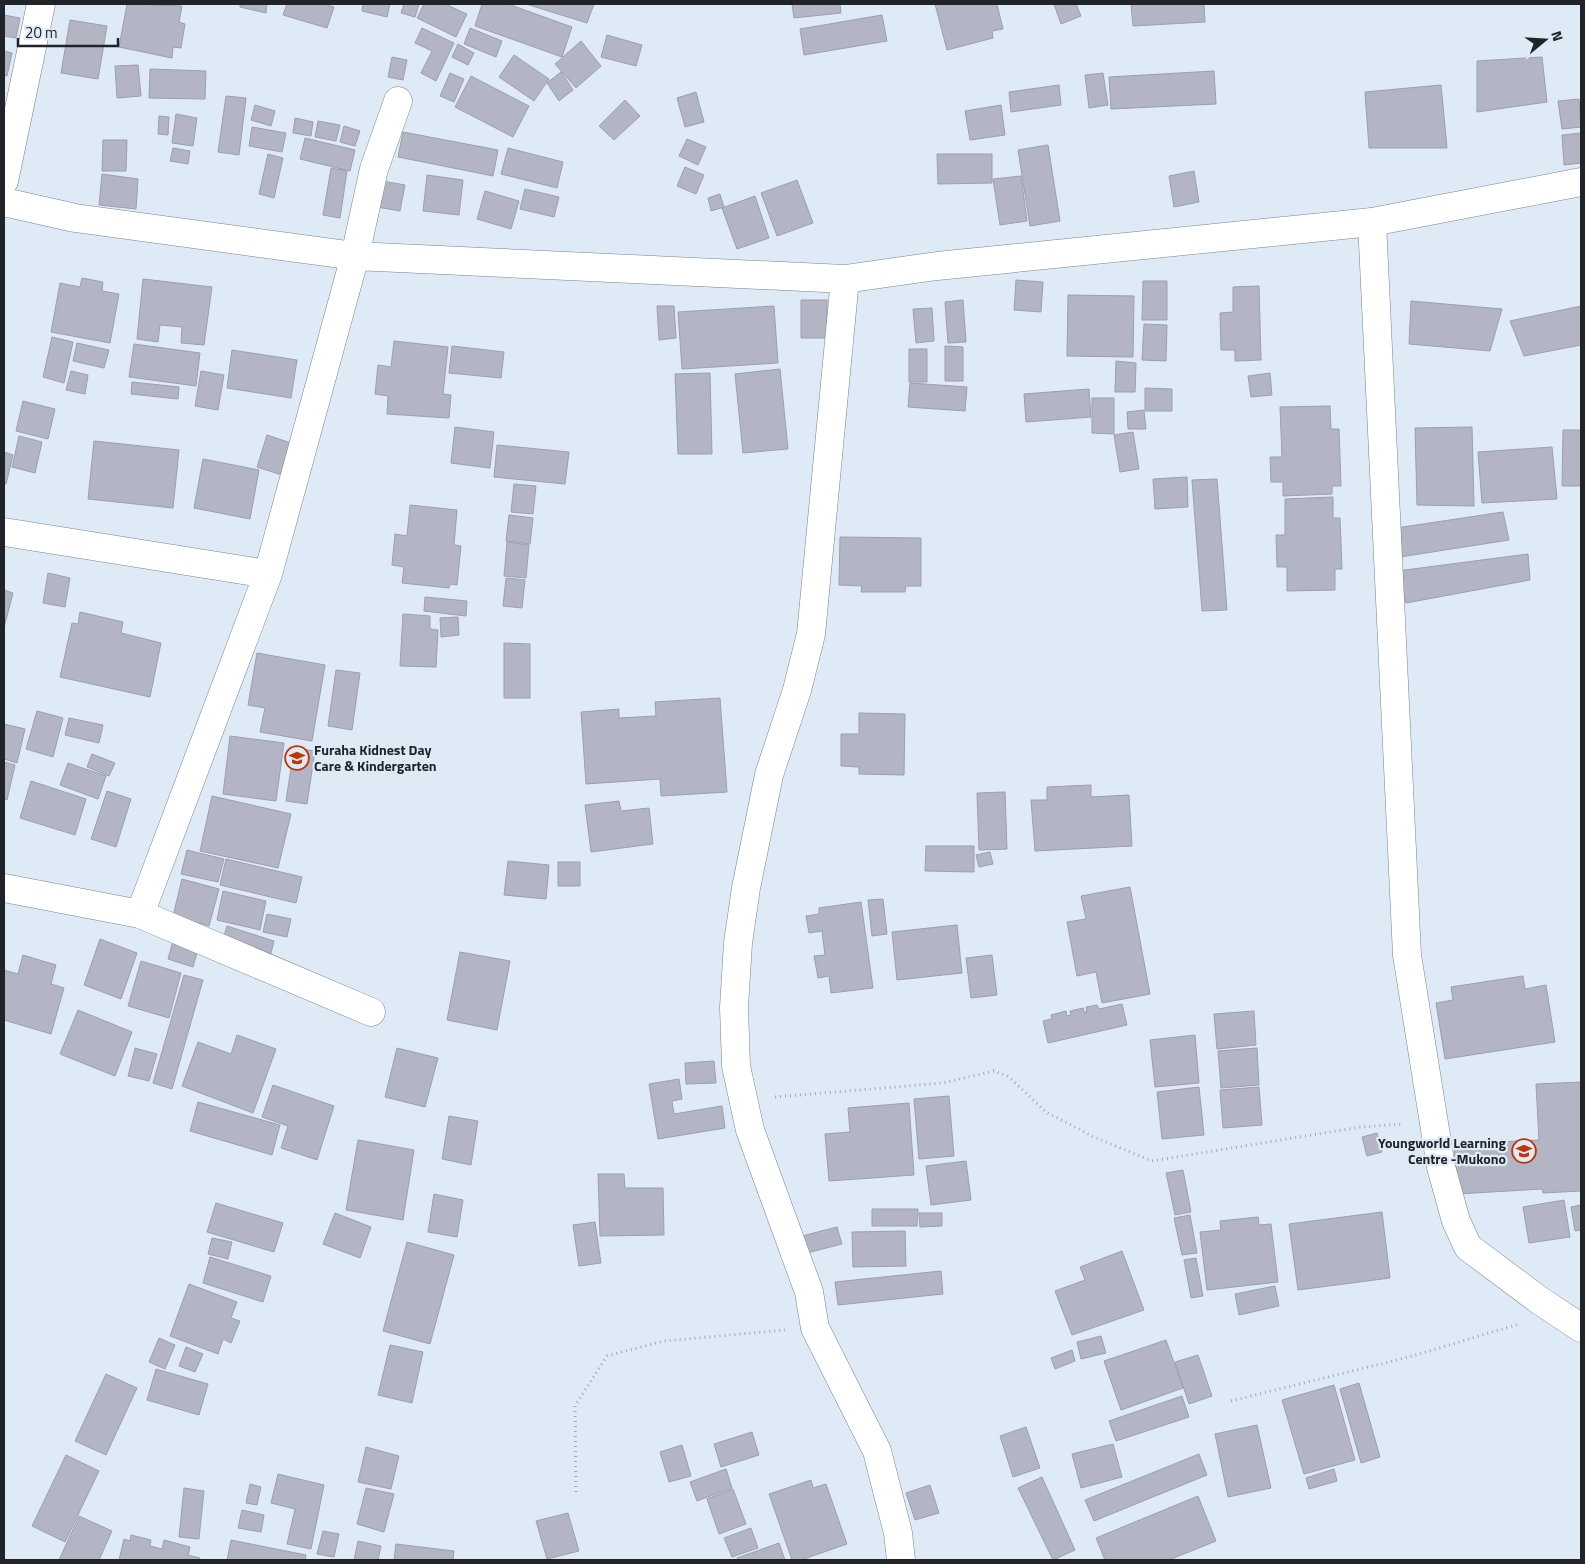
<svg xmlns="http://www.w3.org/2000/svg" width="1585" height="1564" font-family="'Titillium Web',sans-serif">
	<rect width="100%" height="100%" fill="#deeaf6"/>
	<path fill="#b3b5c4" stroke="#9c9fad" d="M127,4L182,6L179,22L185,24L181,48L173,47L172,58L119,47Z
		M240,4H267L266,13L240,7Z
		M287,4H323L334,7L327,28L283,15Z
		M363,4H390L387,17L362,11Z
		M404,4H419L415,17L401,13Z
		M424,4H445L467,14L456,37L417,18Z
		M482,4H508L572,27L562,57L475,26Z
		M526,4H594L587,23Z
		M792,4H840L841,13L794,18Z
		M935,4H997L1003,29L992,31L993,38L947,50Z
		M1054,4H1076L1081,16L1061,24Z
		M1131,4H1204L1205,22L1133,26Z
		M4,15L20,18L16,38L4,36Z
		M882,15L887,41L804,55L800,29Z
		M70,20L107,26L98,79L61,73Z
		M422,28L454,43L436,81L421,73L432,51L415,43Z
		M470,28L502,41L496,57L464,44Z
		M607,35L642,45L636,66L601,57Z
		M581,41L601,66L576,88L555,64Z
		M458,44L474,53L468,65L452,57Z
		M4,51L12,53L7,76L4,75Z
		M514,55L549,79L534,101L499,77Z
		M392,57L407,60L403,80L388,77Z
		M1542,57L1547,102L1477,112V61Z
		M138,65L141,96L117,98L115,66Z
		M150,69L206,71L205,99L149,98Z
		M1214,71L1216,104L1111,109L1109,77Z
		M561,72L573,90L559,101L547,83Z
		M450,73L464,79L454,102L440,96Z
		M1103,73L1108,105L1089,108L1085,75Z
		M471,76L529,106L513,137L455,107Z
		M1059,85L1061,105L1011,112L1009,92Z
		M1441,85L1447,148H1369L1365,92Z
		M696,92L704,122L685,127L677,98Z
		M226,96L246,98L239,155L218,152Z
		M1579,99L1581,127L1562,129L1558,101Z
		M625,100L640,116L614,140L599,126Z
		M255,105L275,111L271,126L251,120Z
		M1001,105L1005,135L970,140L965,111Z
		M176,114L197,118L193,146L172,143Z
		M159,116L169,117L168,135L158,134Z
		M295,118L313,122L311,136L293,133Z
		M318,121L340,125L336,141L315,137Z
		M344,126L360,131L355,146L340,142Z
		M252,127L286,133L282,152L249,146Z
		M403,132L498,150L493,176L398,157Z
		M1581,133V163L1564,165L1562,135Z
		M305,138L355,150L350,171L300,159Z
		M687,139L706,147L698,165L679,156Z
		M103,140H127L126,171H102Z
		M1048,145L1060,221L1030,226L1018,150Z
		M173,148L190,151L188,164L170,161Z
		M508,148L563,162L557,188L501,174Z
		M268,154L283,158L274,198L259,194Z
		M937,154H992V183L938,184Z
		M685,167L704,175L696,194L677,186Z
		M331,168L347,171L340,218L323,215Z
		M1194,171L1199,202L1174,207L1169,176Z
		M102,174L138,179L136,209L99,205Z
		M427,175L463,180L459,215L423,211Z
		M1021,176L1027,221L1000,225L993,179Z
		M797,180L813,223L777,236L761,193Z
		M382,181L405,185L400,211L377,207Z
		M525,189L559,197L554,217L520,209Z
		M485,191L519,201L511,229L477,219Z
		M720,194L724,207L711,211L708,198Z
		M755,196L769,238L737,249L722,208Z
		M82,278L103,282L102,291L119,294L110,343L51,332L60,283L80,287Z
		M143,279L212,287L204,345L181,343L182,327L160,325L158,342L137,339Z
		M1016,280L1043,282L1041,312L1014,310Z
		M1143,281H1167V320H1142Z
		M1259,286L1261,360L1235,361V350H1221L1220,313L1233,312V287Z
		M1068,295L1134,296L1133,357L1067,356Z
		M801,300H827V338H801Z
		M963,300L966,342L948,343L945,302Z
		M1411,301L1502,309L1490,351L1409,344Z
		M657,306H674L676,338L659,340Z
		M774,306L778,363L682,369L678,312Z
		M1581,306V345L1524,356L1510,321Z
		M932,308L934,341L916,343L913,309Z
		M1144,324L1167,325L1166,361L1142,360Z
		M52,337L73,342L64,383L43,377Z
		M394,341L448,347L443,394L451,395L449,418L387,414L388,396L375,394L378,365L391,367Z
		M77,343L109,350L104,368L73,361Z
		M134,344L200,353L196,386L129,377Z
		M452,346L504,352L501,378L449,373Z
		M945,346L963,347V381H945Z
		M909,349H927V382H909Z
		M232,350L297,360L291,398L227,388Z
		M1116,361L1136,363L1135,392H1115Z
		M780,369L788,449L743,453L735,374Z
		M71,371L88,375L85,394L66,390Z
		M201,371L224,375L218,410L195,406Z
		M710,373L712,454H678L675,374Z
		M1270,373L1272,395L1251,397L1248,376Z
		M132,382L179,387L178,399L131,394Z
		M910,383L967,387L965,411L908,407Z
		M1145,388L1172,389V411H1145Z
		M1089,389L1091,417L1026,422L1024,394Z
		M1092,398H1114V434L1092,433Z
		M23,401L55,409L48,439L16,431Z
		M1330,406L1331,429H1339L1341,486H1332V494L1283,496V482H1271L1270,457H1282L1280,407Z
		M1144,410L1146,429H1128L1127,412Z
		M455,427L494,432L490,468L451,463Z
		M1472,427L1474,506L1417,505L1415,428Z
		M1563,430H1581V486H1562Z
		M1133,432L1139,469L1120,472L1114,435Z
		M267,435L291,443L282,475L257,467Z
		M19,436L42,442L35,473L12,467Z
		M94,441L179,450L173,508L88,499Z
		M497,445L569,452L565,484L494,477Z
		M1552,447L1557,499L1482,503L1478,452Z
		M4,452L13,455L6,484L4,483Z
		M203,459L259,470L250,519L194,508Z
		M1187,477L1188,507L1155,509L1153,479Z
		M1217,479L1227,610L1202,611L1192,480Z
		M514,484L536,486L533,514L511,512Z
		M1333,497V518H1340L1342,569H1335V590L1287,591V567H1277L1276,535H1285V499Z
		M410,505L457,510L454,545L461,546L457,585L450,584L449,588L402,583L404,567L392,565L395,534L407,536Z
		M1503,512L1509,540L1400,557L1396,528Z
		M509,515L533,518L530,544L506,541Z
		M840,537L921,538V586H906L905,592H861L862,586L839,585Z
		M507,542L529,545L526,578L504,576Z
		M1528,554L1530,580L1406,603L1397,571Z
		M48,573L70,578L65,607L43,603Z
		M506,578L525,580L522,608L503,606Z
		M4,590L13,593L4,628Z
		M425,597L467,601L466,616L424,611Z
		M80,612L123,622L121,633L161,643L150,697L60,677L72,623L78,624Z
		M403,614L430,616V629L438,630L436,667L400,666Z
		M458,617L459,635L441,637L440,618Z
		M504,643L530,644V698H504Z
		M257,653L325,665L312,741L260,732L265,708L248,705Z
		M336,670L360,673L352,730L328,726Z
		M720,698L727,792L661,796L660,779L586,784L581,712L619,709V718L656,716L655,702Z
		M37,711L63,718L53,757L26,749Z
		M859,713L905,714L904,775L859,774V767L841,766V734H859Z
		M69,718L103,725L99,743L65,735Z
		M4,724L25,729L17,763L4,759Z
		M230,736L284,743L276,801L223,794Z
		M294,748L315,751L307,804L286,801Z
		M92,754L115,763L109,776L87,767Z
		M4,762L15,765L7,800L4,799Z
		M68,763L106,776L98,799L60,785Z
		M31,781L86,799L75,835L20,818Z
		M1091,785V797L1129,795L1132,846L1035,851L1031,800H1047V787Z
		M107,791L131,799L116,847L91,839Z
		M1005,792L1007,849L979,850L977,793Z
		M212,796L291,814L278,868L200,851Z
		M619,801L621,811L649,808L653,844L591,852L585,805Z
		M926,846H974V872L925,871Z
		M187,850L224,859L218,882L181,874Z
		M990,852L993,864L979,867L976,855Z
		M226,859L302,877L296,903L220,885Z
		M508,861L549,865L546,899L504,895Z
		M558,862H580V886H558Z
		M182,879L219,889L209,926L173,916Z
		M1130,887L1150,994L1102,1003L1096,972L1077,976L1067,922L1086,919L1081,896Z
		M223,891L266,901L260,930L217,920Z
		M883,899L887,934L872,936L868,900Z
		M861,902L873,988L831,993L829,976L818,978L814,956L825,955L822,931L809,933L806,916L819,914V908Z
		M267,914L291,919L287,937L263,932Z
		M957,925L962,973L897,980L892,932Z
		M227,926L274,941L269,961L221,946Z
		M100,939L137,953L121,999L84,985Z
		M173,941L198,949L193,967L168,959Z
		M460,952L510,961L497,1030L447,1020Z
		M23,955L56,965L51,984L64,988L51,1034L4,1020V970L18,974Z
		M992,955L997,995L971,998L966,958Z
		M141,961L181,973L169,1018L128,1006Z
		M184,975L203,980L172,1089L153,1083Z
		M1523,976L1525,989L1546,985L1555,1042L1445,1059L1436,1003L1453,1000L1451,987Z
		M1122,1004L1127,1025L1048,1043L1043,1021L1052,1019L1051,1015L1066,1011L1067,1016L1071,1015L1070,1011L1083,1008L1084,1012H1087L1086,1007L1097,1005L1099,1009Z
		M78,1010L132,1032L115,1076L60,1054Z
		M1254,1011L1256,1045L1217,1049L1214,1014Z
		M237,1035L276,1049L253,1113L182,1086L198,1042L231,1054Z
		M1195,1035L1199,1083L1155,1087L1150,1040Z
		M135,1048L157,1054L149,1081L128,1076Z
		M397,1048L438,1058L425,1107L385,1097Z
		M1257,1048L1259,1085L1221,1088L1218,1051Z
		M714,1061L716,1083L686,1084L685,1063Z
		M679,1079L682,1099L672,1101L674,1114L722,1106L725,1128L658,1139L649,1084Z
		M1581,1082V1191L1543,1193L1542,1189L1457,1194L1454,1144L1539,1140L1536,1084Z
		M273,1085L334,1106L317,1160L281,1148L288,1126L262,1117Z
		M1199,1087L1204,1135L1162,1139L1157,1092Z
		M1259,1087L1262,1125L1223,1128L1220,1090Z
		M949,1096L954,1156L919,1159L914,1099Z
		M198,1102L280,1125L272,1155L190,1131Z
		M909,1103L914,1175L829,1181L825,1134L850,1132L848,1108Z
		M449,1116L478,1121L471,1165L442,1159Z
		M1377,1133L1382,1152L1367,1156L1362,1137Z
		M358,1140L414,1150L403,1220L346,1210Z
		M966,1161L971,1200L931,1205L926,1166Z
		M1183,1170L1191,1212L1175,1215L1166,1173Z
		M598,1174H624L625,1188H663L664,1235L600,1236Z
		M434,1194L463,1200L457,1237L428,1232Z
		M1564,1200L1570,1237L1529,1243L1523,1207Z
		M216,1203L283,1223L274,1252L207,1232Z
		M1581,1205V1230L1575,1231L1571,1207Z
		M872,1209H918L917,1226H872Z
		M1382,1212L1390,1278L1298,1290L1289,1224Z
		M335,1213L371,1227L360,1258L323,1244Z
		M919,1213H942V1226L920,1227Z
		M1190,1215L1197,1253L1182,1255L1174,1218Z
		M1258,1217L1259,1225L1271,1224L1278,1282L1207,1290L1200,1232L1221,1230L1220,1221Z
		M595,1222L601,1263L579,1266L573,1225Z
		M837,1227L842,1244L803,1254L798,1237Z
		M905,1231L906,1266L853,1267L852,1232Z
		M212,1238L232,1242L228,1259L208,1254Z
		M407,1242L454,1255L430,1344L383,1331Z
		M1122,1251L1144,1310L1072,1335L1055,1291L1085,1280L1080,1267Z
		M210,1257L271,1276L263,1302L203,1283Z
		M1196,1258L1203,1296L1191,1298L1184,1260Z
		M941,1271L943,1294L838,1305L835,1282Z
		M189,1284L237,1302L231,1318L240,1321L231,1343L223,1339L218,1354L170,1336Z
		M1275,1286L1279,1306L1239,1315L1235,1294Z
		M1101,1336L1106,1353L1081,1359L1077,1342Z
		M159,1338L175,1345L165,1369L149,1362Z
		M1166,1340L1183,1388L1121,1410L1104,1361Z
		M390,1345L423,1352L412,1403L378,1395Z
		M186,1347L203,1354L195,1372L179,1366Z
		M1072,1350L1075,1361L1055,1369L1051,1358Z
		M1198,1355L1212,1396L1189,1404L1175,1362Z
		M156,1369L208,1384L199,1415L147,1400Z
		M106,1374L137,1388L106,1455L75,1441Z
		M1359,1383L1380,1457L1361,1463L1340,1389Z
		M1334,1385L1355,1460L1304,1474L1282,1400Z
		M1182,1396L1189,1417L1116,1441L1109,1421Z
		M1257,1425L1271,1488L1228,1497L1215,1434Z
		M1026,1427L1040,1468L1013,1477L1000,1436Z
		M752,1432L759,1455L721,1467L714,1444Z
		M1113,1444L1122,1477L1081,1488L1072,1454Z
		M682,1445L691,1476L669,1482L660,1452Z
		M366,1447L399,1456L391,1489L358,1482Z
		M1199,1454L1207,1475L1094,1521L1085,1500Z
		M66,1455L99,1471L65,1542L32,1526Z
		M726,1469L732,1488L697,1501L690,1482Z
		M1334,1469L1337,1481L1309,1489L1306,1478Z
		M278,1474L324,1485L311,1549L287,1544L295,1509L271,1503Z
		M1042,1477L1075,1550L1053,1560L1018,1488Z
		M811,1480L813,1488L826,1484L847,1544L801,1560H792L769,1494Z
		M250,1484L261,1487L257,1505L246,1503Z
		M930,1485L939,1513L915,1520L906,1493Z
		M184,1488L204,1491L199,1539L179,1537Z
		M366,1488L394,1494L384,1532L357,1524Z
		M733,1489L746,1524L719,1534L707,1499Z
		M1198,1496L1216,1541L1169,1560H1105L1096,1538Z
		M242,1510L264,1515L261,1532L238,1528Z
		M568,1513L579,1551L547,1559L536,1521Z
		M79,1516L112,1531L99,1560H59Z
		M751,1528L758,1548L732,1557L724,1538Z
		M323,1531L339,1534L334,1557L317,1554Z
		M131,1535L151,1540L150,1546L162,1549L164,1540L190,1547L188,1555L200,1558L199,1560H119L124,1539L130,1541Z
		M231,1540L306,1555L305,1560H227Z
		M358,1541L381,1546L378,1560H354Z
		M779,1543L785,1560H738L737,1558Z
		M396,1544L454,1551L453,1560H394Z"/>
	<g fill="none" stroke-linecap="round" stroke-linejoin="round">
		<g stroke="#79838e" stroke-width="29">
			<path id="minor" d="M4,181L41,4
				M4,202L75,218L355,256L845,279L937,266L1372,222L1581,182
				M1372,222L1407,955L1441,1167L1456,1221L1468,1247L1539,1300L1581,1328
				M845,279L811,634L797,690L769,775L746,888L738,943L734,1007L736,1066L750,1130L809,1292L815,1328L877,1451L898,1533L901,1560
				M4,532L268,574
				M4,888L140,914L268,574L355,256L374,169L398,101
				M140,914L371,1012"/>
		</g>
		<path stroke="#a0a9b3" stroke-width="3" stroke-dasharray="1 4" stroke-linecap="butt" d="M775,1097L942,1083L994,1071L1009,1077L1046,1112L1094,1137L1152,1161L1361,1127L1403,1124
			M1231,1401L1409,1357L1519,1324
			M576,1492L575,1406L607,1356L664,1341L785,1330"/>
		<use href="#minor" stroke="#fff" stroke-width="28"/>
	</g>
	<defs>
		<g id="school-ring" transform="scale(1.25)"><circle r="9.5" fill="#deeaf6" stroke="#bf3608" stroke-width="1.5"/><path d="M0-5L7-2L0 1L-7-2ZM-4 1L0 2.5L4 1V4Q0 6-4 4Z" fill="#bf3608"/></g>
	</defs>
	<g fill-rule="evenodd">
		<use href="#school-ring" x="297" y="758"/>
		<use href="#school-ring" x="1524" y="1151"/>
	</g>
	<g text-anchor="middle" stroke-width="4.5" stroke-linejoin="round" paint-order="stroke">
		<g font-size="14" font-weight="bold" fill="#202428" stroke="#deeaf6" text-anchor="start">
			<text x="314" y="755">Furaha Kidnest Day<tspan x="314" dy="16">Care &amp; Kindergarten</tspan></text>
			<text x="1506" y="1148" text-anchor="end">Youngworld Learning<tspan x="1506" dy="16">Centre -Mukono</tspan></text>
		</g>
	</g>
	<rect width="1585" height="1564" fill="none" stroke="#202428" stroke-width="10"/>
	<g transform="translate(1545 40) rotate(72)" stroke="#deeaf6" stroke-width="4" paint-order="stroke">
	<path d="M0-4L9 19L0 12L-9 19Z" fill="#202428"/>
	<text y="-8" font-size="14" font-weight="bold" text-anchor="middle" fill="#202428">N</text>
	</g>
	<path d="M18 38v8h100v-8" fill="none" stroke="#202428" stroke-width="2.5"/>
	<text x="25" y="38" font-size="15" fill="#202428" stroke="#deeaf6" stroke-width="4" paint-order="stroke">20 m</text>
</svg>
